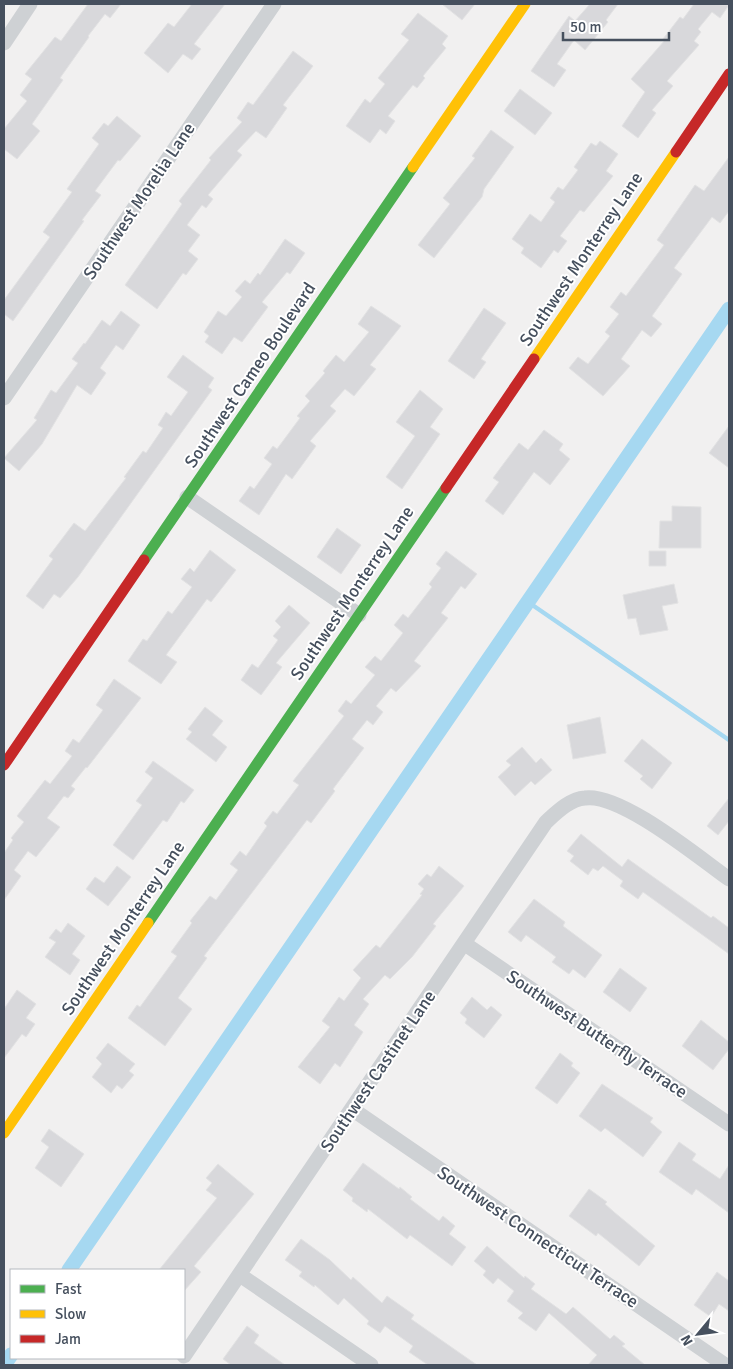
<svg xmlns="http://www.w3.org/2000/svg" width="733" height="1369" font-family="Signika,sans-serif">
	<rect width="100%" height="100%" fill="#f1f0f0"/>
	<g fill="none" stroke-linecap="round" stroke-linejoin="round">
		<path stroke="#a6d8f1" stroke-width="4.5" d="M528,602L729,740"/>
		<path stroke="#a6d8f1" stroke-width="15" d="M69,1270L729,309
			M4,1365L11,1355"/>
	</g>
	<path fill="#d8d8db" stroke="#e2e2e3" d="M88,4H121L110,18L105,14L88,36L89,37L60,78L63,80L32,124L40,131L17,159L4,149V129L27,101L20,95L32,79L25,74L55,37L61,41Z
		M192,4H225L194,44L201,49L192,60L183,54L168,73L144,53L168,23L174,27Z
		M442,4H475L462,20Z
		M590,4H618L606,20L608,22L585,50L574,40L557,64L566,70L554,87L531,71L569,16L575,21Z
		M694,4L729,5L720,18L712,12L698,29L701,32L694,41L699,45L667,81L673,86L652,110L656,113L638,138L622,126L645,92L631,79L665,40L663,39L680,17L683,19Z
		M418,13L448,36L442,44L446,48L423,76L425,78L417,88L413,85L388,116L395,121L386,134L380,129L370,143L346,126L365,99L370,103L385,84L378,78L409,40L401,34Z
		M293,51L313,66L283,105L287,108L266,138L256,131L237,151L242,155L208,195L213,199L206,208L202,205L187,225L200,235L188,251L198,259L186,275L183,273L157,309L125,285L182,204L179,201L211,160L209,158L242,122L237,118L248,102L253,105Z
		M520,89L552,113L535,135L504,111Z
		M117,116L141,136L120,161L118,160L95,191L101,195L82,220L84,221L13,321L4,314V300L50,237L43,232L72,192L67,189L99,144L92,138L104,123L108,126Z
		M491,130L514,147L484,189L482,197L434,258L418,245L450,204L443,198L475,158L472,156Z
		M600,141L618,154L606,171L613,176L584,212L580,210L560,236L567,241L558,253L554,250L541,268L521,253L524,248L512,239L530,214L541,222L555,202L550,198L558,187L563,190L578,170L574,167L591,143L596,146Z
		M729,157V211L720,223L712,217L674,268L682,274L652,316L662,324L651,337L642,330L621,359L630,366L603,396L569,368L578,357L588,364L610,336L605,332L619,314L610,307L621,292L626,296L664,245L657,240L695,185L704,191Z
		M285,239L305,253L290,274L287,272L262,302L268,307L242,342L234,337L222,354L205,342L209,336L204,332L218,311L226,316L242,297L235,291L245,280L250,284L258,273L260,275Z
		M371,306L401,326L370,365L376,369L354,396L345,389L330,406L336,411L310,441L316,446L292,479L286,474L259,515L239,501L250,486L254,489L272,464L264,458L273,446L277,449L300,418L297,416L310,401L305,396L325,373L323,371L336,355L344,362L369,332L358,324Z
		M484,308L506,323L481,359L486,362L474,379L448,361Z
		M121,311L140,325L123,350L116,345L100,368L106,373L91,395L77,385L42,444L19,471L4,458L37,420L34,418L51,390L56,393L78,363L72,359L84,343L85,344L102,320L110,326Z
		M183,355L214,378L208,387L212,390L78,577L60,598L54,594L43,609L26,596L53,559L49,556L74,523L85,531L126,478L124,477L143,451L146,453L163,428L158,425L166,412L171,416L188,392L167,377Z
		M420,390L443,409L430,427L440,434L402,489L386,477L415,436L396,422Z
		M729,426V468L709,453Z
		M544,430L563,444L559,450L570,459L550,485L534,472L503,515L485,501L499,482L493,478L519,443L528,450Z
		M672,506L701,507V548H659L660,521H672Z
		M337,528L361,545L341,574L317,557Z
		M210,550L236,570L211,602L207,599L166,655L177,662L161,684L128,661L143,639L147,641L168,611L172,614L192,587L181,579L190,568L194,572Z
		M446,551L477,574L465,589L461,586L441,613L448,618L414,661L421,666L396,692L391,688L376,706L383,712L373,725L367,720L352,739L364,748L333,789L335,791L311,823L307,820L204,956L207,958L178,998L192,1009L165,1046L128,1018L137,1005L140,1007L177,956L171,952L192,923L190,921L210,896L216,900L238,870L230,864L240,851L246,856L267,826L264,823L273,811L277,814L299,785L293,781L344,716L338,711L346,700L351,704L375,675L365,667L375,656L381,661L403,633L394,625L403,614L408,618L432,587L429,584L441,568L436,564Z
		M649,551H666V566H649Z
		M674,584L678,603L662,606L668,630L640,635L636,618L628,619L623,595Z
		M289,605L310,623L276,663L282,667L261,695L241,680L252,664L258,668L278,640L273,636L281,627L275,621Z
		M114,679L141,698L87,768L86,767L71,786L75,789L68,798L64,796L47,818L60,827L36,857L28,851L14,870L21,876L4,900V853L13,840L11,838L24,822L17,816L45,780L50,784L72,756L65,751L73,739L79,743L103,710L96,705Z
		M205,707L223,721L212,735L227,747L216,762L186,739L192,732L188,729Z
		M600,717L606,753L573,759L567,725Z
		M642,739L672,763L652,789L640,779L643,776L624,761Z
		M522,747L536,763L541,758L552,770L535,785L531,781L515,796L498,777L511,765L506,761Z
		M153,761L194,790L184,803L181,801L167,822L163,820L133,860L113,845L142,805L136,801L153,778L145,772Z
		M729,798V821L718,835L707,826Z
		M581,834L622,867L628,859L711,918L713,916L729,928V954L643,892L638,899L620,886L623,881L603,866L598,871L593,868L588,875L570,861L574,856L567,851Z
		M117,866L131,877L108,906L86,889L95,877L104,883Z
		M439,866L464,886L433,924L436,926L412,957L390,979L385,975L363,999L369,1004L354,1025L363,1032L340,1067L335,1063L320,1084L298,1067L330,1027L322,1021L339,997L344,1001L361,978L353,970L376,945L380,948L422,895L420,894L424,889L418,884L427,874L431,877Z
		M534,899L565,922L563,926L602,955L585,978L573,969L569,974L552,962L556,957L526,935L521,942L508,932Z
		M68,923L85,936L72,954L80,960L70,975L45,957L56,942L49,938L56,929L61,933Z
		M620,968L647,988L630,1012L603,992Z
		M17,990L36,1004L26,1018L35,1024L26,1037L22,1034L4,1058V1009Z
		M472,997L487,1010L491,1006L502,1015L484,1038L465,1023L467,1019L460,1013Z
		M701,1020L729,1042V1049L713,1070L682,1046Z
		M108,1043L135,1064L129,1071L134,1075L122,1089L117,1085L111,1093L92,1077L102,1064L96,1058Z
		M560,1053L573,1063L571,1066L580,1073L557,1104L535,1088Z
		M602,1084L653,1118L650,1122L662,1132L643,1157L605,1128L601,1132L579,1116Z
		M49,1129L84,1154L61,1187L35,1168L49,1147L41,1141Z
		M679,1142L696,1154L692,1160L720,1179L729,1165V1213L696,1189L692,1195L659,1172Z
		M363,1163L399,1189L400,1187L412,1197L410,1199L439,1221L443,1216L455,1226L449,1234L466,1247L452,1266L410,1235L407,1239L368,1209L367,1212L352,1201L353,1198L343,1190Z
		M218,1164L254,1194L194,1266L201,1272L184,1291V1270H159L217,1198L206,1190L212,1183L206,1178Z
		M589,1189L607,1202L605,1204L614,1212L655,1246L639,1266L598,1233L596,1236L569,1216Z
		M301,1239L330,1260L351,1280L353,1277L382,1303L387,1296L414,1315L411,1319L477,1365H428L409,1352L413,1346L385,1326L380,1333L367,1324L369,1321L344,1298L338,1305L315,1285L314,1287L299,1276L302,1272L285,1260Z
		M487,1246L524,1278L525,1276L535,1284L531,1289L566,1314L573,1307L610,1339L614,1335L625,1344L622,1346L645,1365H588L597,1355L549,1313L536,1331L518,1318L523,1313L507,1301L514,1291L498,1278L493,1284L483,1275L486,1271L474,1261Z
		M717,1272L729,1281V1311L719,1304L711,1317L694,1305Z
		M247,1326L259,1335L254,1343L285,1365H231L223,1359Z"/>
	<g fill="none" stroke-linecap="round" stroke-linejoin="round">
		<path stroke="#ced1d4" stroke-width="15" d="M4,43L30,4
			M4,398L274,4
			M187,497L359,615
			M465,944L729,1124
			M352,1109L725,1365
			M240,1275L371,1365
			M184,1356L546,822C557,812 570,799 585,798C621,793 698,857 729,879"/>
		<path stroke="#4caf50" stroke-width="11" d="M144,560L413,167
			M148,923L446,488"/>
		<path stroke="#ffc107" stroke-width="11" d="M413,167L525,4
			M534,359L676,152
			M4,1133L148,923"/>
		<path stroke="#c62828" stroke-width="11" d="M676,152L729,74
			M446,488L534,359
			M4,765L144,560"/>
	</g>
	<g text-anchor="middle" stroke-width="4" stroke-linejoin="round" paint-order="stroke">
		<g font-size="18" fill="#46505e" stroke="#fff">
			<text transform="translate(139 201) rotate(-56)" y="6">Southwest Morelia Lane</text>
			<text transform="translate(581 259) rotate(-56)" y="6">Southwest Monterrey Lane</text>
			<text transform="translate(250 375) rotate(-56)" y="6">Southwest Cameo Boulevard</text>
			<text transform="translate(352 593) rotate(-56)" y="6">Southwest Monterrey Lane</text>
			<text transform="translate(123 928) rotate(-56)" y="6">Southwest Monterrey Lane</text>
			<text transform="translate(597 1034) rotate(34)" y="6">Southwest Butterfly Terrace</text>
			<text transform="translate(378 1071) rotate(-56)" y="6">Southwest Castinet Lane</text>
			<text transform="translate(538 1237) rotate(34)" y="6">Southwest Connecticut Terrace</text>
		</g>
	</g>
	<rect width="733" height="1369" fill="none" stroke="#46505e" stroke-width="10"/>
	<rect x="10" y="1269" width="175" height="90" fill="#ffffff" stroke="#b5b9bf"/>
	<rect x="20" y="1285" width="25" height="8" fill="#4caf50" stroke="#b5b9bf"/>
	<text x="55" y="1294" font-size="15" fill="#46505e">Fast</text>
	<rect x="20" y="1310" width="25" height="8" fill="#ffc107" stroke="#b5b9bf"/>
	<text x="55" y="1319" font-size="15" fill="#46505e">Slow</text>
	<rect x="20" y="1335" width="25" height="8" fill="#c62828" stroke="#b5b9bf"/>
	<text x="55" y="1344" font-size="15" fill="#46505e">Jam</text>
	<g transform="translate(698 1334) rotate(241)" stroke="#ffffff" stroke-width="4" paint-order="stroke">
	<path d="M0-4L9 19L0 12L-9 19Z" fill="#46505e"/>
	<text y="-8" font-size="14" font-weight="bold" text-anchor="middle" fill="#46505e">N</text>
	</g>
	<path d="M563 32v8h106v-8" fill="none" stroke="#46505e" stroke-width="2.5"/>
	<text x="570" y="32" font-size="15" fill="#46505e" stroke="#ffffff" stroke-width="4" paint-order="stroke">50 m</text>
</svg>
